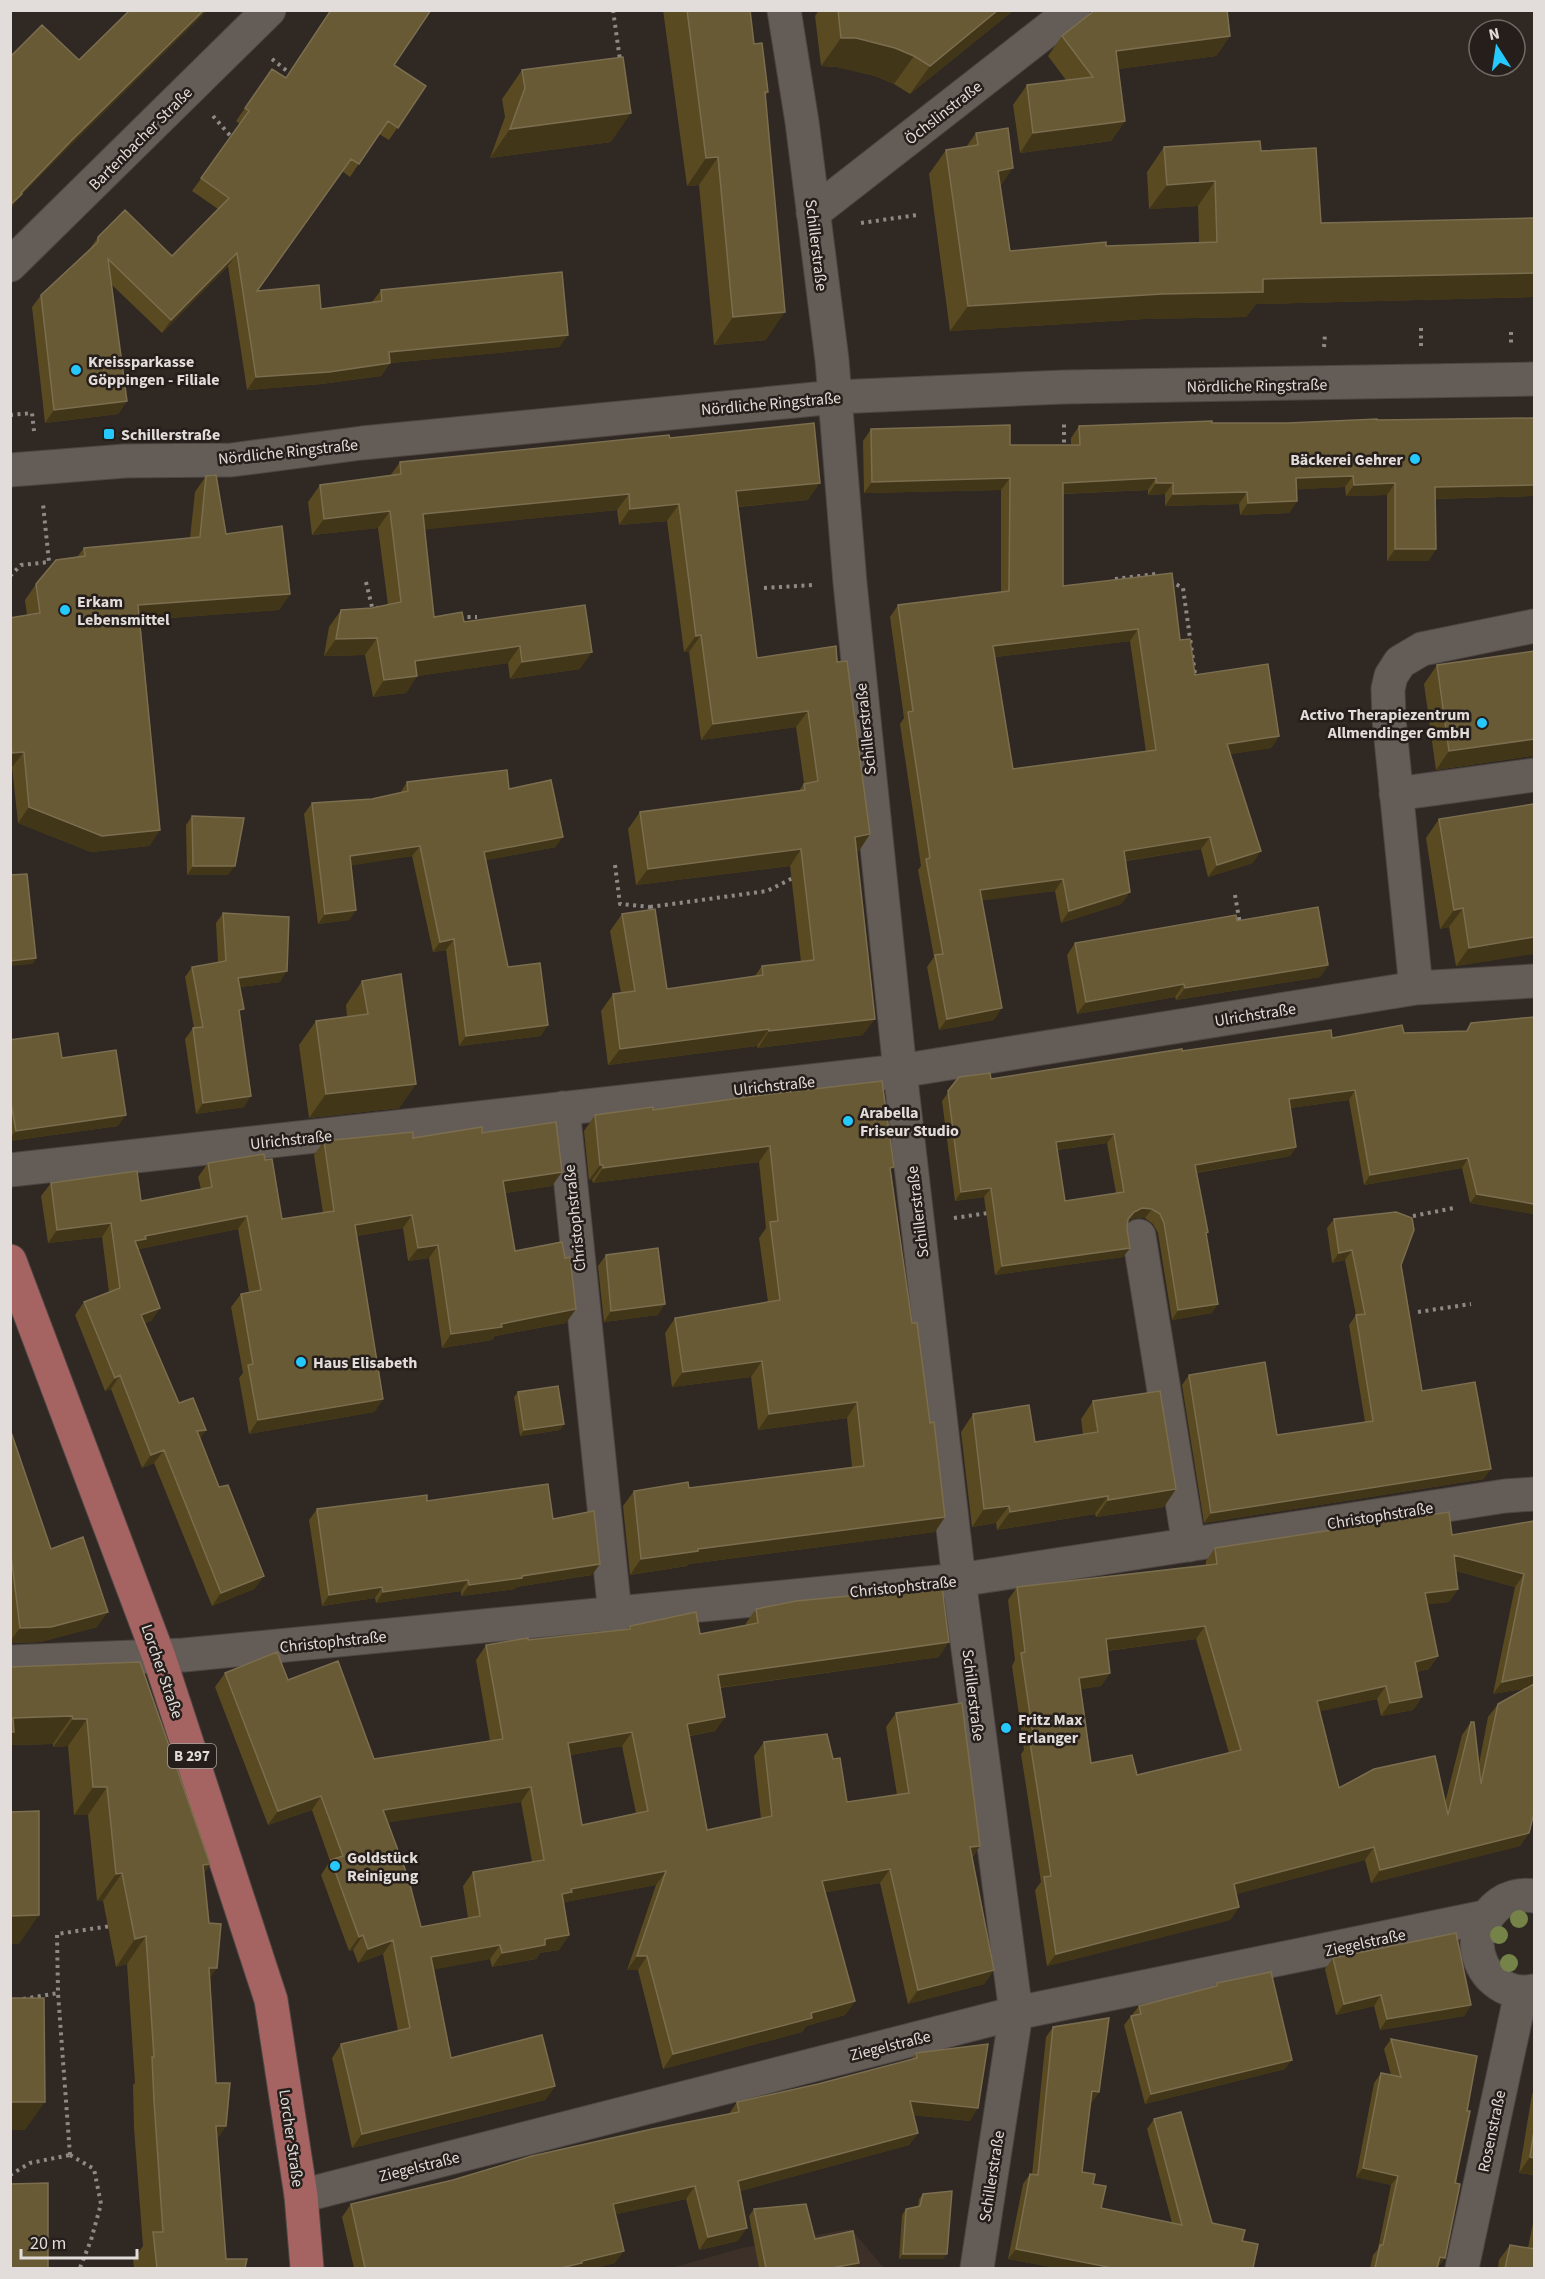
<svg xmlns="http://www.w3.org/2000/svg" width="1545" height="2279" font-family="'Source Sans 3',sans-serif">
	<rect width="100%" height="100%" fill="#2f2823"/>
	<path fill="#3c3028" d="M851,2229L884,2268H671L741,2248Z"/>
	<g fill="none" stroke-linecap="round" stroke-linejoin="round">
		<g stroke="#4c4542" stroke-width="35">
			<path id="minor" d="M784,10L802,122L832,360L850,583L900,1071L959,1580L1016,2013L977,2268
				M813,213L1073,10
				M10,265L269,10
				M10,470L125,461L231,460L362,443L836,397L1064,387L1534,379
				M1396,794L1534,775
				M1416,988L1389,719L1388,689L1391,676L1400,662L1422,649L1534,626
				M563,1108L615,1614
				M10,1170L900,1071L1416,988L1534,981
				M1139,1236L1189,1545
				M10,1662L184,1655L959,1580L1505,1496L1534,1494
				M1534,1896C1509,1892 1488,1907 1481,1931C1479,1935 1477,1940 1477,1944C1479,1975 1505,1997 1534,1991
				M301,2196L1016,2013L1485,1917
				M1462,2268L1521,1993"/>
		</g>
		<g stroke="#4c4542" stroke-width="35">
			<path id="major" d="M10,1261L159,1657L271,2000L301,2196L307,2268"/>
		</g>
		<path stroke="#8f8985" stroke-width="4" stroke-dasharray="3 4.5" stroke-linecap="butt" d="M613,10L620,60
			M272,59L292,75
			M213,116L234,140
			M861,223L917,215
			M1511,332V343
			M1421,346V328
			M1324,347L1325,334
			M10,415L32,413L34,431
			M1064,450V424
			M10,576L21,565L49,562L43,504
			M1115,579L1156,574L1161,577
			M1170,581L1183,588L1195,674
			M366,582L372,607L379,608
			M764,588L813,585
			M460,617H477
			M615,865L620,904L650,907L651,913
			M1235,895L1240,924
			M650,907L767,891L795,877
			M1413,1216L1454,1208
			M954,1218L988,1213
			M1418,1312L1471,1304
			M23,1999L58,1993
			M70,2155L58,1993L57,1934L111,1926
			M70,2155L94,2169L101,2204L91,2240L80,2268
			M10,2175L30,2163L70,2155"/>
		<use href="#minor" stroke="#645c57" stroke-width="33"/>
		<use href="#major" stroke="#a56362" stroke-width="33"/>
	</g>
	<g fill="#758348">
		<circle cx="1519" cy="1919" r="9"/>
		<circle cx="1499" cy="1935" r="9"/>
		<circle cx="1509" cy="1963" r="9"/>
	</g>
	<path fill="#594a21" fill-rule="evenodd" d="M663,10H750L754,44L768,92L765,96L766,340L714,345L699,185L687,186Z
		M819,10H1014L910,94L894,84L875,76L837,67L821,66L815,16Z
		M1062,36H1230L1216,56L1118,69L1125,121L1111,141L1020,153L1013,105L1027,85L1066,80L1048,56Z
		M394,65L426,86L389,140L379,134L350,177L342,171L257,291L321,309L372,302L381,290L568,335L559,347L390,363L381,376L321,384L247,390L228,266L162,333L111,284L127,401L118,414L45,423L32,307L41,295L89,250L98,237L172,256L218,209L192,191L240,124L236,121L272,69L286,78Z
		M522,70L611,142L490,158L505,117L502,99Z
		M976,133L1000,186L1010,251L1199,242L1198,206L1149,209L1147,172L1164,147L1261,151L1321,223L1534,218V297L1256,304L1246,317L1144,319L950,331L929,174L946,150L966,147Z
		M1377,420L1534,496L1435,499L1436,549L1428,561H1387V495L1346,496L1345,487L1296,489L1297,501L1289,513L1240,515L1239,504L1165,506V494L1148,495V490L1063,494V586L1180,640L1195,675L1279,736L1271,748L1230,754L1253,863L1208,877L1201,849L1126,861L1130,892L1121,904L1061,923L1055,891L982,900L994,1020L939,1030L927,967L934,957L918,870L921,866L900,724L904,718L890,617L898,605L1001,592V490L864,493L863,441L871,429L1010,445H1071V438L1079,426L1288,423ZM1130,641L1146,752L1013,769L995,657Z
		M670,438L808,500L738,507L757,658L836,646L859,851H856L863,1035L758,1048L757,1046L608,1065L601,1011L613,994L621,993L610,931L622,914L667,989L754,977L762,966L801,962L790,866L636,885L628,829L640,812L799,791L804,783L796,727L701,740L689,652H684L667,521L619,525L617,510L424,529L434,617L464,622L580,669L510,679L508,663L417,676L406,693L373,697L365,655L324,656L329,627L341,610L372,608L388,605L378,528L312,535L308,502L320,485L390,476L400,462Z
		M206,476L226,534L290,594L279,610L140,620L160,830L149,846L91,852L18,823L12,767L10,768V618L27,615L25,600L36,584L77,557L84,548L190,538L195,492Z
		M1534,651V757L1531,756L1436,770L1424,684L1437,665Z
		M407,782L509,789L556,847L486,860L508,967L541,1036L459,1046L446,950L433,952L412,856L351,865L356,910L349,920L318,924L304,814L312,803L372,799L400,793Z
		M192,816L228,875H187L186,825Z
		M1439,819L1524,955L1456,966L1449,927L1440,929L1426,838Z
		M223,913L280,982L240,987L239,1015L244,1107L196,1114L185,1039L193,1028H194L185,977L192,967L218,962L216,923Z
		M1237,921L1328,965L1320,977L1176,1000L1175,997L1077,1014L1067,955L1075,943Z
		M362,981L416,1084L399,1108L309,1118L299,1045L316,1021L347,1017L346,1005Z
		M1471,1023L1534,1214L1470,1203L1462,1168L1364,1185L1349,1100L1290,1108L1296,1147L1290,1156L1197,1173L1206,1235L1212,1313L1172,1320L1158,1233L1153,1224L1145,1218H1135L1128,1221L1127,1229L1130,1248L1123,1257L995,1275L984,1197L955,1201L942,1101L959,1077L991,1079L1182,1051L1332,1038L1404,1033L1466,1031ZM1107,1143L1116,1193L1065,1201L1057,1150Z
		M10,1040L62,1058L118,1126L10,1141Z
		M653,1110L891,1172L935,1532L689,1564L687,1566L630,1575L623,1506L634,1491L689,1488L852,1467L847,1418L758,1430L751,1377L672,1387L665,1333L675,1318L768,1302L759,1238L766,1228L759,1162L593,1183L592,1180H589L584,1131L595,1115Z
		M482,1133L552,1186L505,1193L515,1251L566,1323L495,1336L492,1340L442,1348L429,1258L408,1261L403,1228L357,1236L383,1399L374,1412L249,1434L239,1378L243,1373L231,1307L241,1294L249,1292L238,1229L139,1249L138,1250L160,1308L151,1321L145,1323L179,1403L206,1430L200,1438L219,1487L264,1576L254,1589L212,1606L154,1463L142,1468L111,1389L105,1391L75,1315L84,1302L109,1292L102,1237L48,1243L41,1196L51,1183L141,1201L201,1189L198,1177L208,1163L265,1160L282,1219L323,1213L314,1155L324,1141L413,1138Z
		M1334,1219L1401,1265L1422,1391L1484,1479L1204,1523L1182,1385L1189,1375L1277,1435L1365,1422L1349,1325L1356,1315L1345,1260L1332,1263L1327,1228Z
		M606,1255L658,1315L604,1322L598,1266Z
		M518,1392L564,1424L560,1430L520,1436L514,1397Z
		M1093,1401L1164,1507L1096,1517L1095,1514L997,1530L996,1523L972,1527L961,1432L973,1414L1035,1442L1083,1435L1081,1419Z
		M10,1429L51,1549L97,1627L40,1642L10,1643Z
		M427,1501L553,1519L592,1575L516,1587L515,1589L461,1596V1591L376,1603L375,1598L322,1606L309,1520L317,1509Z
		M1449,1512L1452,1535L1534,1521V1813L1529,1833L1520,1846L1371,1883L1365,1860L1236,1894L1239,1907L1230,1920L1047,1966L1035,1890L1041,1882L1021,1754L1024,1750L1012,1666L1015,1660L1008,1600L1017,1587L1206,1565V1561L1215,1548ZM1456,1571L1515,1587L1493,1694L1528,1688L1498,1704L1488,1717L1479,1764L1474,1722H1471L1462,1735L1445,1803L1435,1756L1374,1769L1339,1788L1320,1711L1377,1699L1381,1716L1413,1710L1422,1697L1417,1672L1429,1669L1438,1656L1427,1604L1449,1602L1458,1589ZM1196,1639L1229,1753L1137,1775L1132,1755L1091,1763L1081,1689L1101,1686L1110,1673L1107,1651Z
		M756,1609L939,1657L720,1688L725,1717L715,1731L690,1736L707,1830L761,1819L754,1756L764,1742L833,1759L847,1802L897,1795L886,1727L896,1713L980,1846L972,1858L994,1970L984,1984L908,2004L880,1883L825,1892L855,2001L845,2015L806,2026L802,2032L663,2069L638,1970H627L656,1885L565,1902L564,1904L569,1935L559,1950L540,1953L536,1959L492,1967L490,1959L434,1969L451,2058L555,2086L545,2100L352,2148L332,2058L341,2044L398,2031L383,1954L358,1963L353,1950L349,1951L321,1875L330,1861L312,1810L268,1825L215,1687L225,1673L288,1680L374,1759L490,1741L476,1660L486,1645L528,1640L627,1629L630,1626L700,1634L746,1625V1623ZM622,1746L636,1813L582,1825L570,1755ZM521,1802L532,1862L473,1872L463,1886L468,1918L421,1927L387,1822Z
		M140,1662L210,1864L204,1873L216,2083L226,2126L217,2139L226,2259L245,2268H134L133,2260L143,2246L134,2128L133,2085L135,2083L127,1964L116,1967L103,1901H97L88,1815H74L68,1746L53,1747V1744L10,1745Z
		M1333,1958L1471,2005L1464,2016L1380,2030L1374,2006L1336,2015L1325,1969Z
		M1217,1983L1285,2069L1145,2104L1124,2025L1139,2006L1214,1987Z
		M1053,2027L1099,2092L1092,2102H1091L1082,2172L1093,2184L1101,2208L1172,2223L1147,2129L1154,2119L1212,2223L1242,2241L1253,2268H1057L1008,2259L1023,2184L1030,2174H1032L1046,2037Z
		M1391,2039L1467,2111L1445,2258L1437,2268H1370L1373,2255L1378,2249L1391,2185L1356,2177L1374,2083L1381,2073L1391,2075L1384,2049Z
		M916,2053L970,2121L913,2115L918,2133L909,2145L740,2191L738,2241L699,2250L686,2199L616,2214L615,2263L594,2268H354L342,2217L351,2204L729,2114L737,2102L818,2084L911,2060Z
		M1534,2087V2175L1519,2173L1531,2100Z
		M923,2194L943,2259H899L902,2215L906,2209L918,2207L919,2199Z
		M754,2209L859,2263L856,2268H759L749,2216Z
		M1534,2218V2268H1498L1499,2260L1510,2245L1528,2248Z"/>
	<path fill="#423619" d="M204,10H208L62,154L19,198L10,210V205L21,193L71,141Z
		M998,10H1014L910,94L930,66Z
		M1230,36L1216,56L1102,71L1116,51Z
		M841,38H856L895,48L914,56L894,84L875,76L837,67L821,66Z
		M631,113L611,142L490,158L510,129Z
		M1125,121L1111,141L1020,153L1033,133Z
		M718,157L699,185L687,186L706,158Z
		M1013,168L996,193L998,171Z
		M1215,181L1198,206L1149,209L1167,185Z
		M237,253L228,266L162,333L171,320Z
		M1534,273V297L1256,304L1246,317L1144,319L950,331L968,306L1263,279Z
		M785,312L766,340L714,345L733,317Z
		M568,335L559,347L390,363L381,376L321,384L247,390L256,377L389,352Z
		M127,401L118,414L45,423L54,410Z
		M1353,476L1345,487L1288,490L1296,478Z
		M1010,478L1001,490L864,493L872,482Z
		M1156,478L1148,490L1055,494L1063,483Z
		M820,483L808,500L724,508L736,491Z
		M1156,483H1173L1165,494L1148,495Z
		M1395,483L1387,495L1346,496L1354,485Z
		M1534,485V496L1427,499L1435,487Z
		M1247,492L1239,504L1165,506L1173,494Z
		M629,494L617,510L411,531L423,514Z
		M1297,501L1289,513L1240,515L1248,503Z
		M679,504L667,521L619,525L630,509Z
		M390,511L378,528L312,535L324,519Z
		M1395,549H1436L1428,561H1387Z
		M290,594L279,610L127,621L138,605Z
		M1138,629L1130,641L985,658L993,646Z
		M701,635L689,652H684L696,636Z
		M377,638L365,655L324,656L336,639Z
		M520,646L508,663L404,678L415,661Z
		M592,652L580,669L510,679L522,662Z
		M417,676L406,693L373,697L384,680Z
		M808,711L796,727L701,740L713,724Z
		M1279,736L1271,748L1218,756L1227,744Z
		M1534,739V757L1531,756L1436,770L1449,751Z
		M24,752L12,767L10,768V755L12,753Z
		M29,807L160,830L149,846L91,852L18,823Z
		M870,834L859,851L843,853L855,837Z
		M563,837L556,847L477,862L484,852Z
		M1210,837L1201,849L1116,862L1124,851Z
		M420,846L412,856L343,867L350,856Z
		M801,849L790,866L636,885L648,869Z
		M1261,851L1253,863L1208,877L1217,865Z
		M193,866H235L228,875H187Z
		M1063,879L1055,891L972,902L980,890Z
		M1130,892L1121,904L1061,923L1069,911Z
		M1463,908L1449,927L1440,929L1454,910Z
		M356,910L349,920L318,924L325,914Z
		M1534,937V954L1456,966L1469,948Z
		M454,939L446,950L433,952L440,942Z
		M36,958L33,964L10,966V961Z
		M1328,965L1320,977L1176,1000L1185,988Z
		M287,971L280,982L231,988L238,978Z
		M1184,984L1175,997L1077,1014L1086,1002Z
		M1002,1008L994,1020L939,1030L947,1019Z
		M875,1019L863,1035L758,1048L769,1031Z
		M548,1025L541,1036L459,1046L466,1036Z
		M769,1029L757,1046L608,1065L620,1049Z
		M416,1084L399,1108L309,1118L326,1094Z
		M1355,1090L1349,1100L1282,1109L1289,1099Z
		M251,1096L244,1107L196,1114L203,1103Z
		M126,1115L118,1126L10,1141V1138L16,1131Z
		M1114,1134L1107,1143L1049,1151L1056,1142Z
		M770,1146L759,1162L593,1183L603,1168Z
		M1296,1147L1290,1156L1188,1174L1195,1165Z
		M1468,1158L1462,1168L1364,1185L1370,1175Z
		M600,1165H603L592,1180H589Z
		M562,1172L552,1186L493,1195L503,1181Z
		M991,1188L984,1197L955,1201L961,1192Z
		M1477,1194L1534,1204V1214L1470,1203Z
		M1142,1208L1152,1209L1145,1218H1135L1128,1221L1134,1212Z
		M412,1215L403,1228L345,1238L355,1225Z
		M247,1216L238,1229L139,1249L136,1253L135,1241L145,1236Z
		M111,1223L102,1237L48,1243L57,1230Z
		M438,1245L429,1258L408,1261L418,1248Z
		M1130,1248L1123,1257L995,1275L1002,1266Z
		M1352,1250L1345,1260L1332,1263L1339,1253Z
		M665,1304L658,1315L604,1322L611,1311Z
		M1218,1304L1212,1313L1172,1320L1178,1310Z
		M160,1308L151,1321L132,1328L141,1315Z
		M576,1309L566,1323L495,1336L492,1340L442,1348L451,1334Z
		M762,1361L751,1377L672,1387L683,1372Z
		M120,1375L111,1389L105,1391L115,1378Z
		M383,1399L374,1412L249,1434L258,1420Z
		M857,1402L847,1418L758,1430L769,1414Z
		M564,1424L560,1430L520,1436L524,1430Z
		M206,1430L196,1443L197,1431Z
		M164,1450L154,1463L142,1468L151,1455Z
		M1491,1469L1484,1479L1204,1523L1211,1513Z
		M1176,1489L1164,1507L1096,1517L1108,1500Z
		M1108,1496L1095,1514L997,1530L1010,1512Z
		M1009,1506L996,1523L972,1527L984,1509Z
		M945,1517L935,1532L689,1564L687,1566L630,1575L641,1559L698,1549Z
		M1454,1555L1524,1574L1515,1587L1445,1568Z
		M600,1564L592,1575L516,1587L515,1589L461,1596L469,1585Z
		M264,1576L254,1589L212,1606L221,1593Z
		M468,1580L461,1591L376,1603L383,1592Z
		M382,1587L375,1598L322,1606L329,1595Z
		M1458,1589L1449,1602L1416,1606L1425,1593Z
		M108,1612L97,1627L40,1642L10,1643V1641L20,1628Z
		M1205,1626L1196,1639L1097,1652L1106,1639Z
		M949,1642L939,1657L708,1689L718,1675Z
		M1438,1656L1429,1669L1406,1675L1415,1662Z
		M1110,1673L1101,1686L1070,1691L1079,1678Z
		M1534,1675V1687L1493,1694L1502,1682Z
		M1386,1686L1377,1699L1308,1714L1317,1701Z
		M1422,1697L1413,1710L1381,1716L1390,1703Z
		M72,1716L53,1744L10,1745V1722L13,1718Z
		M725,1717L715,1731L677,1738L687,1724Z
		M73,1719H87L68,1746L53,1747Z
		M632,1732L622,1746L558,1757L568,1743Z
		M93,1787H107L88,1815H74Z
		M531,1787L521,1802L373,1825L383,1810Z
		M321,1796L312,1810L268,1825L278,1811Z
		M1529,1833L1520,1846L1371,1883L1380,1870Z
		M980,1846L970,1860V1847Z
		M1374,1847L1365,1860L1225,1897L1234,1884Z
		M210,1864L191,1892L203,1865Z
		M890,1869L880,1883L812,1895L822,1881Z
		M666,1871L656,1885L565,1902L562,1906V1894L571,1889Z
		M122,1873L103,1901H97L116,1874Z
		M1239,1907L1230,1920L1047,1966L1056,1954Z
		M39,1915L19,1944H10V1916Z
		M363,1935L353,1950L349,1951L359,1937Z
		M569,1935L559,1950L540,1953L536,1959L492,1967L502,1953L545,1939Z
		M146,1936L127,1964L116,1967L135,1939Z
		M393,1940L383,1954L358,1963L368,1949Z
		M500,1945L490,1959L422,1972L431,1957Z
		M637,1956H647L638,1970H627Z
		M209,1968H217L198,1996Z
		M994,1970L984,1984L908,2004L918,1990Z
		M1381,1995L1374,2006L1336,2015L1344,2004Z
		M855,2001L845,2015L806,2026L802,2032L663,2069L673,2054Z
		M1471,2005L1464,2016L1380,2030L1387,2019Z
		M1292,2060L1285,2069L1145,2104L1151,2094Z
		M555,2086L545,2100L352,2148L362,2134Z
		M1092,2091L1099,2092L1092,2102L1085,2101Z
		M910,2101L978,2108L970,2121L901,2114Z
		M10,2102H45L25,2130H10Z
		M216,2126H226L207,2154Z
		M918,2133L909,2145L729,2194L738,2181Z
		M1530,2157L1534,2158V2175L1519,2173Z
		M1363,2168L1398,2176L1391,2185L1356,2177Z
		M695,2186L686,2199L604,2217L613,2204Z
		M747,2228L738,2241L699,2250L708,2237Z
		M1016,2249L1108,2267L1107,2268H1057L1008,2259Z
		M624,2251L615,2263L594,2268H561L582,2261Z
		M903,2254H947L943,2259H899Z
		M1440,2257L1445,2258L1438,2267Z
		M859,2263L856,2268H831Z"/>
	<path fill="#685a35" stroke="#7b6e4f" stroke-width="1.5" fill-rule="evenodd" d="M130,10H204L71,141L21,193L22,194L10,205V57L42,25L79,60Z
		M331,10H431L394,65L426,86L398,128L388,121L359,164L351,159L257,291L319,285L321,309L382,301L381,290L562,272L568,335L389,352L390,363L329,372L256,377L237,253L171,320L108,259L127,401L54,410L41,295L98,242V237L125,210L172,256L229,198L201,178L249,111L245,108L272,69L286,78Z
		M687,10H750L754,44L762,43L768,92H765L785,312L733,317L718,157L706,158Z
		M838,10H998L930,66L914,56L895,48L856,38H841Z
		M1095,10H1227L1230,36L1116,51L1125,121L1033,133L1027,85L1093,77L1062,36Z
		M623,57L631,113L510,129L525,88L522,70Z
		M1008,128L1013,168L998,171L1010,251L1106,242V246L1217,242L1215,181L1167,185L1164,147L1260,141L1261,151L1316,148L1321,223L1534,218V273L1263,279V292L1162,294L968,306L946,150L978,145L976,133Z
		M1534,418V485L1435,487L1436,549H1395V483L1354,485L1353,476L1296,478L1297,501L1248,503L1247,492L1173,494V483H1156V478L1063,483V586L1172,573L1180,640L1190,639L1195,675L1268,664L1279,736L1227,744L1261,851L1217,865L1210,837L1124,851L1130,892L1069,911L1063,879L980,890L1002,1008L947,1019L935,955L943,954L926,859L930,858L908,712L913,711L898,605L1009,591L1010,478L872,482L871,429L1010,425V445H1080L1079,426L1212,421V423H1288L1377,419V420ZM1138,629L1156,750L1013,769L993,646Z
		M814,423L820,483L736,491L757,658L836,646L837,662L847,661L870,834L855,837L875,1019L769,1031V1029L620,1049L613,994L635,991L622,914L655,909L667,989L763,975L762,966L814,960L801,849L648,869L640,812L805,790L804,784L818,781L808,711L713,724L701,635L696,636L679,504L630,509L629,494L423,514L434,617L462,612L464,622L585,605L592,652L522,662L520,646L415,661L417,676L384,680L377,638L336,639L341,610L372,608L401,602L390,511L324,519L320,485L401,474L400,462L669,435L670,438Z
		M216,475L226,534L282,526L290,594L138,605L160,830L102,836L29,807L24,752L12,753L10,735V618L40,613L36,584L56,560L85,556L84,548L200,537L206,476Z
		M1534,651V739L1449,751L1437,665Z
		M507,770L509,789L551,780L563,837L484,852L508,967L540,963L548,1025L466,1036L454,939L440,942L420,846L350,856L356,910L325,914L312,803L372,799L408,791L407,782Z
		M1534,804V937L1469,948L1463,908L1454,910L1439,819Z
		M192,816L244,818L235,866H193Z
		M27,874L36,958L10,961V875Z
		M1318,907L1328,965L1185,988L1184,984L1086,1002L1075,943L1236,915L1237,921Z
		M223,913L289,917L287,971L238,978L244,1009L239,1010L251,1096L203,1103L193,1028L203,1027L192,967L226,961Z
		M401,974L416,1084L326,1094L316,1021L368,1014L362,981Z
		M1534,1017V1204L1477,1194L1468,1158L1370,1175L1355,1090L1289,1099L1296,1147L1195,1165L1208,1232L1206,1233L1218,1304L1178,1310L1164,1223L1160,1214L1152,1209L1142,1208L1134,1212L1128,1219L1127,1229L1130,1248L1002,1266L991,1188L961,1192L948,1091L959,1077L990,1073L991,1079L1182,1049V1051L1331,1030L1332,1038L1402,1025L1404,1033L1467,1031L1471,1023ZM1114,1134L1124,1192L1065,1201L1056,1142Z
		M58,1033L62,1058L116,1050L126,1115L16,1131L10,1097V1040Z
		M882,1081L894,1167L890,1168L912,1323H917L930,1423L934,1422L945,1517L698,1549V1551L641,1559L634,1491L688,1482L689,1488L864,1466L857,1402L769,1414L762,1361L683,1372L675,1318L780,1300L770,1222L778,1221L770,1146L603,1168V1165H600L595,1115L653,1107V1110L762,1095Z
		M556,1122L562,1172L503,1181L515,1251L562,1242L565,1258L570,1257L576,1309L501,1324L502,1327L451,1334L438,1245L418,1248L412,1215L355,1225L383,1399L258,1420L248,1365L253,1364L241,1294L261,1290L247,1216L145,1236L146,1239L135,1241L160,1308L141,1315L179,1403L193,1398L206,1430L197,1431L219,1487L228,1485L264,1576L221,1593L164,1450L151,1455L120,1375L115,1378L84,1302L120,1288L111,1223L57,1230L51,1183L137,1171L141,1201L212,1187L208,1163L264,1154L265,1160L272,1159L282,1219L334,1211L324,1141L413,1132V1138L482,1127V1133Z
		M1396,1212L1412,1218L1414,1230L1401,1265L1422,1391L1475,1382L1491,1469L1211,1513L1189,1375L1265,1362L1277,1435L1373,1421L1356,1315L1365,1314L1352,1250L1339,1253L1334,1219Z
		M658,1248L665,1304L611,1311L606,1255Z
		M558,1386L564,1424L524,1430L518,1392Z
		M1160,1391L1176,1489L1108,1500V1496L1010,1512L1009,1506L984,1509L973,1414L1029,1405L1035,1442L1098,1432L1093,1401Z
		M10,1429L51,1549L83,1537L108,1612L51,1627L20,1628L10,1547Z
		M548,1484L553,1519L594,1511L600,1564L522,1576V1578L469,1585L468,1580L383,1592L382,1587L329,1595L317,1509L427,1495V1501Z
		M1449,1512L1452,1535L1534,1521V1675L1502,1682L1524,1574L1454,1555L1458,1589L1425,1593L1438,1656L1415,1662L1422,1697L1390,1703L1386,1686L1317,1701L1339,1788L1374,1769L1435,1756L1448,1815L1471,1722H1474L1481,1784L1498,1704L1534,1684V1813L1529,1833L1380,1870L1374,1847L1234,1884L1239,1907L1056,1954L1044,1877L1051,1876L1030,1742L1034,1741L1021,1653L1025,1652L1017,1587L1217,1564L1215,1548ZM1205,1626L1241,1750L1137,1775L1132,1755L1091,1763L1079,1678L1110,1673L1106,1639Z
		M942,1587L949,1642L718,1675L725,1717L687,1724L707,1830L772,1816L764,1742L827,1734L833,1759L840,1758L847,1802L909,1793L896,1713L962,1703L980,1846L970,1847L994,1970L918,1990L890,1869L822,1881L855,2001L811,2013L812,2018L673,2054L647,1956H637L666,1871L571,1889L572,1892L562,1894L569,1935L545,1939V1945L502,1953L500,1945L431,1957L451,2058L542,2035L555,2086L362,2134L341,2044L410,2028L393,1940L368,1949L363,1935L359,1937L331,1860L343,1856L321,1796L278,1811L225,1673L277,1652L288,1680L338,1661L374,1759L503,1739L486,1645L528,1638V1640L630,1629V1626L696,1612L700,1634L758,1623L756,1609L796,1601ZM632,1732L648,1811L582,1825L568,1743ZM531,1787L544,1860L473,1872L480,1916L421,1927L408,1877L383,1810Z
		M140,1662L210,1864L203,1865L209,1923L221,1924L217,1968H209L216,2083H230L226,2126H216L226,2259H247L245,2268H157L153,2232H163L154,2101L152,2057H154L146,1936L135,1939L122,1873L116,1874L107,1787H93L87,1719H73L72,1716L13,1718L14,1732H10V1667Z
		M39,1811V1915L10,1916V1812Z
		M1456,1933L1471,2005L1387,2019L1381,1995L1344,2004L1333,1958Z
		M1271,1972L1292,2060L1151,2094L1131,2016L1141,2014L1139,2006L1217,1986V1983Z
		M10,1998H44L45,2102H10Z
		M1109,2018L1099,2092L1092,2091L1082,2172L1095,2174L1093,2184L1106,2186L1101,2208L1182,2225L1154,2119L1181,2112L1212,2223L1245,2230L1242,2241L1258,2244L1253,2268H1108V2267L1016,2249L1030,2174L1038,2175L1053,2027Z
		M1391,2039L1477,2056L1467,2111H1470L1455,2183L1460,2184L1445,2258L1440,2257L1437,2268H1375L1380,2245H1383L1398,2176L1363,2168L1381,2073L1401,2077Z
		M988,2044L978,2108L910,2101L918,2133L738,2181L747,2228L708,2237L695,2186L613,2204L624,2251L582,2261V2263L561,2268H365L351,2204L453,2180L532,2156L652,2129L739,2112L737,2102L818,2084L917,2058L916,2053Z
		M1534,2131V2158L1530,2157Z
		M48,2183V2268H10V2184Z
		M952,2191L947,2254H903L906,2209L920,2206L923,2194Z
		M806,2204L815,2239L853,2231L859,2263L831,2268H766L754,2209Z
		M1510,2245L1534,2249V2268H1505Z"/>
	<g fill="#25c9fe" stroke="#251e1a" stroke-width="2">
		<circle cx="76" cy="370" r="6"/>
		<rect x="103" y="428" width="12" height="12" rx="3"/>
		<circle cx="1415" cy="459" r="6"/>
		<circle cx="65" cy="610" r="6"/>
		<circle cx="1482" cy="723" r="6"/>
		<circle cx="848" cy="1121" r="6"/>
		<circle cx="301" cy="1362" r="6"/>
		<circle cx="1006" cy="1728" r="6"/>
		<circle cx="335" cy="1866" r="6"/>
	</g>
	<g text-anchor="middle" stroke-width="5" stroke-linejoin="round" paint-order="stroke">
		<rect fill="#251e1a" stroke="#a9a4a0" stroke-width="1.5" x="168" y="1744" width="48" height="24" rx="4.5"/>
		<g font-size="15" font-weight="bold" fill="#e2ddda">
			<text x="192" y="1761">B 297</text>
		</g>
		<g font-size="16" fill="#e2ddda" stroke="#251e1a">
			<text transform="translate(943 112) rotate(-38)" y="6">Öchslinstraße</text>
			<text transform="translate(140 138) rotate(-45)" y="6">Bartenbacher Straße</text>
			<text transform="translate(817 245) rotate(83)" y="6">Schillerstraße</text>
			<text transform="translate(1257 385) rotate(-1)" y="6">Nördliche Ringstraße</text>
			<text transform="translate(771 403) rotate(-5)" y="6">Nördliche Ringstraße</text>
			<text transform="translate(288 451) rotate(-6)" y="6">Nördliche Ringstraße</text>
			<text transform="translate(865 729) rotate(-96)" y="6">Schillerstraße</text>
			<text transform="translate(1255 1014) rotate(-9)" y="6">Ulrichstraße</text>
			<text transform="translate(774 1085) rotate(-6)" y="6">Ulrichstraße</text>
			<text transform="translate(291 1139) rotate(-6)" y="6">Ulrichstraße</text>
			<text transform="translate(917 1212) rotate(-97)" y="6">Schillerstraße</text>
			<text transform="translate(574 1218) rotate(-96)" y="6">Christophstraße</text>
			<text transform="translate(1380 1515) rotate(-9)" y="6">Christophstraße</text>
			<text transform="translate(903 1586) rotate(-6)" y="6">Christophstraße</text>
			<text transform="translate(333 1641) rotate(-6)" y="6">Christophstraße</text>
			<text transform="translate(163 1671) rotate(71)" y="6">Lorcher Straße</text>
			<text transform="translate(974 1695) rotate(83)" y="6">Schillerstraße</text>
			<text transform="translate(1365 1942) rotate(-12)" y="6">Ziegelstraße</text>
			<text transform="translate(890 2045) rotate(-14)" y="6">Ziegelstraße</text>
			<text transform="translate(1491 2131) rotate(-78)" y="6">Rosenstraße</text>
			<text transform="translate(292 2138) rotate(82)" y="6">Lorcher Straße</text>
			<text transform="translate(419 2166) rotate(-14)" y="6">Ziegelstraße</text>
			<text transform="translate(991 2176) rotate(-81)" y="6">Schillerstraße</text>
		</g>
		<g font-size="16" font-weight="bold" fill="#e2ddda" stroke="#251e1a" text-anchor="start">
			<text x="88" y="367">Kreissparkasse<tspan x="88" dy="18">Göppingen - Filiale</tspan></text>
			<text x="121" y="440">Schillerstraße</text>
			<text x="1403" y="465" text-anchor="end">Bäckerei Gehrer</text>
			<text x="77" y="607">Erkam<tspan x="77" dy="18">Lebensmittel</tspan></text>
			<text x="1470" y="720" text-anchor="end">Activo Therapiezentrum<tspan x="1470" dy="18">Allmendinger GmbH</tspan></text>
			<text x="860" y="1118">Arabella<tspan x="860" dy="18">Friseur Studio</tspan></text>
			<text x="313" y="1368">Haus Elisabeth</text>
			<text x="1018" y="1725">Fritz Max<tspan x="1018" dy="18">Erlanger</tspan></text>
			<text x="347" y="1863">Goldstück<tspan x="347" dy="18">Reinigung</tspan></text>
		</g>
	</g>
	<rect width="1545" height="2279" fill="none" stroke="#e2ddda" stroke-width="24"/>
	<g transform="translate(1497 48) rotate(348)"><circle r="28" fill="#251e1a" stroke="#716a67" stroke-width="1.5"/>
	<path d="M0-4.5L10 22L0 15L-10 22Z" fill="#25c9fe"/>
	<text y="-9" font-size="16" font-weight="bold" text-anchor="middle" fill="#e2ddda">N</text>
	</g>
	<path d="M21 2249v9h116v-9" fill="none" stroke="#e2ddda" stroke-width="3"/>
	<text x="30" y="2249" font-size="18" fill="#e2ddda" stroke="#251e1a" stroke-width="4.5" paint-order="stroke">20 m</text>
</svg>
